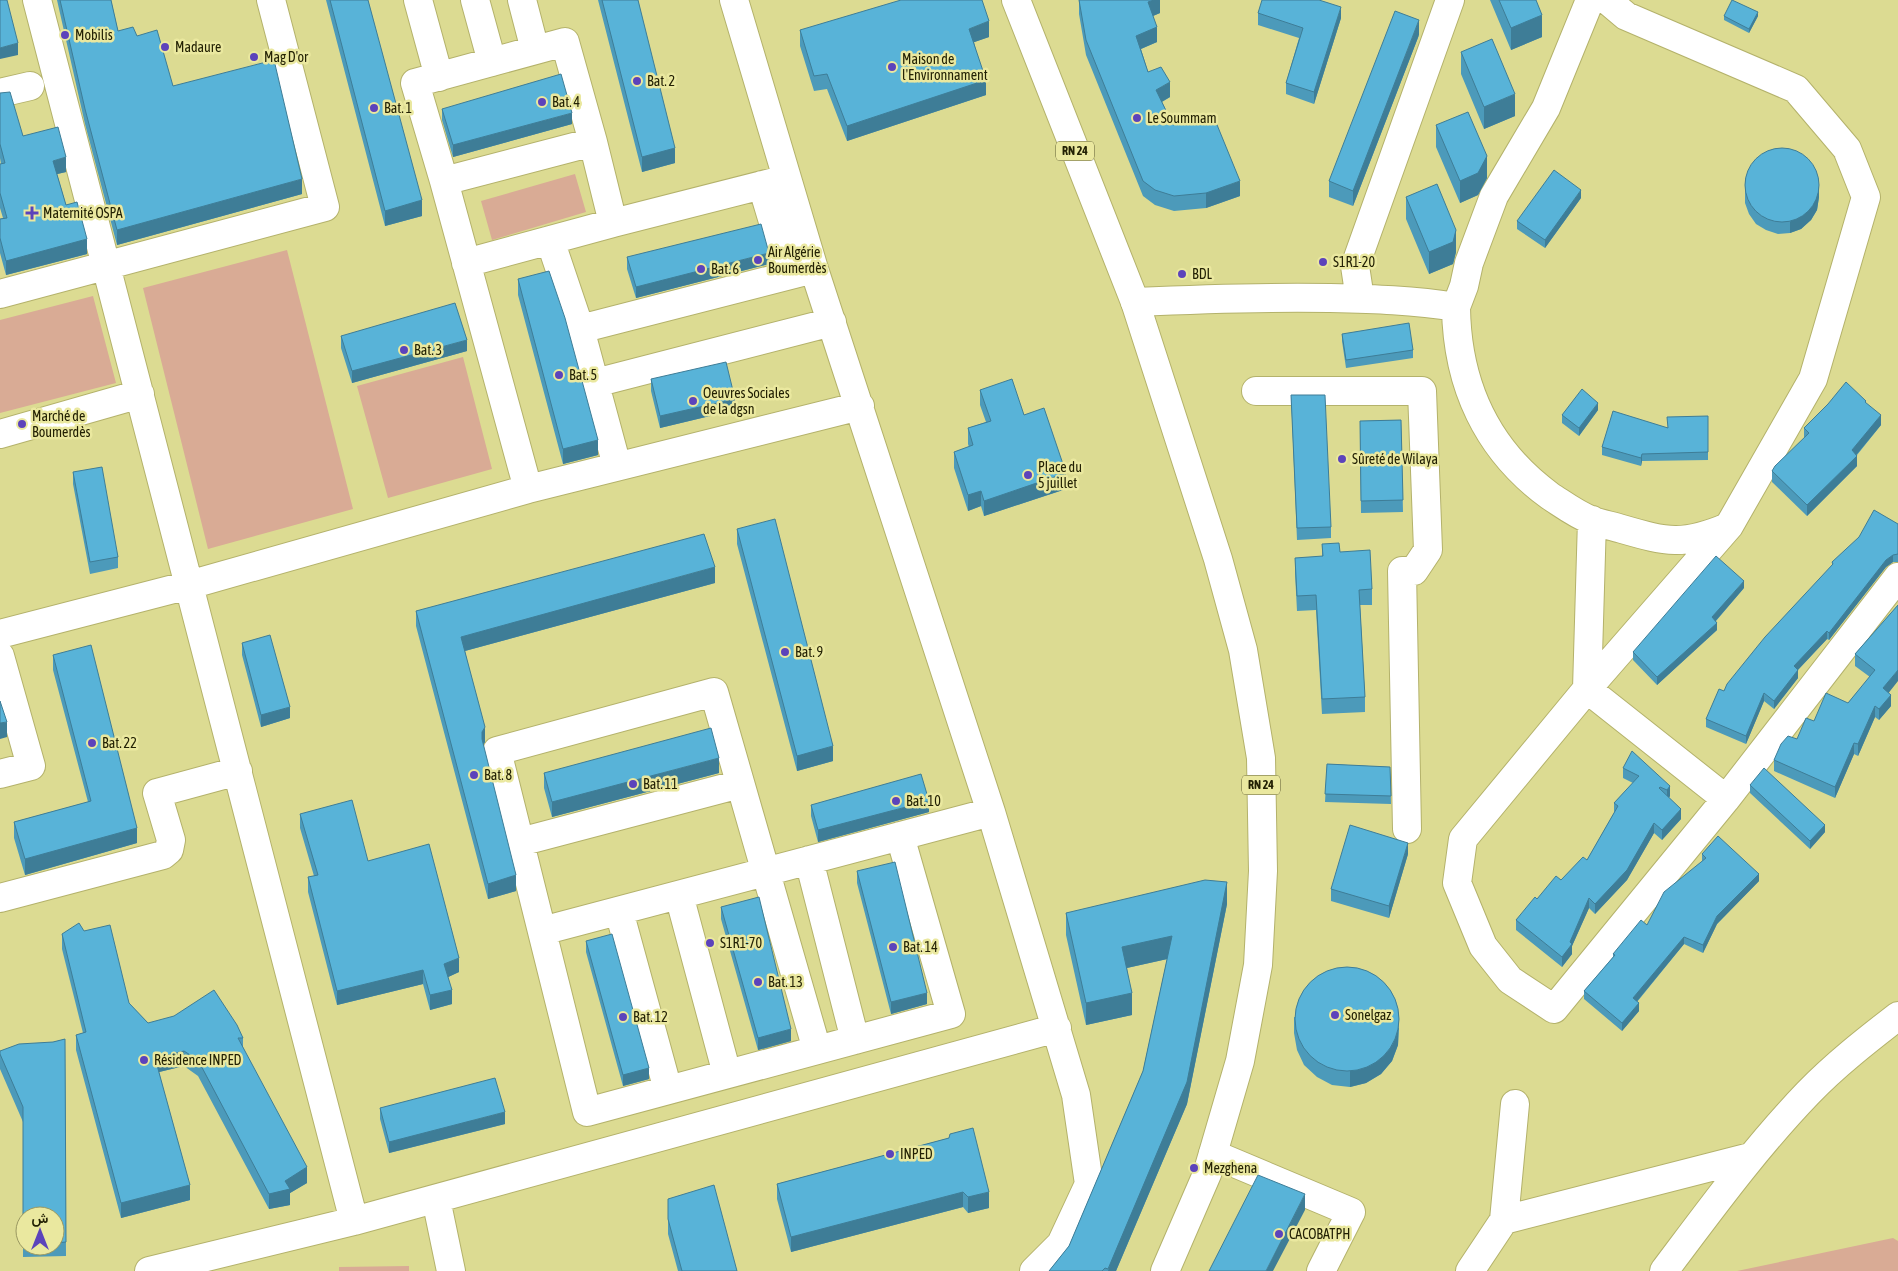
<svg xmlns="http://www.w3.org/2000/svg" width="1898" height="1271" font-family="'Asap Condensed',Vazirmatn,sans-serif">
	<rect width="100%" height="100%" fill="#dcdb92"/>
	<path fill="#d9ab95" d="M575,174L586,212L492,240L481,201Z
		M287,250L353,509L208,549L143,288Z
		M93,296L116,383L0,413V320Z
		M463,357L492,469L388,498L357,386Z
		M1893,1238L1898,1241V1271H1737Z
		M409,1266V1271H339V1267Z"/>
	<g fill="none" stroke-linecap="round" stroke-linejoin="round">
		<g stroke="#b4b26b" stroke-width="30">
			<path id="minor" d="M37,0L354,1221
				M418,0L439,77
				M475,0L492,62
				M522,0L535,50
				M734,0L814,269L991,812L1076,1095L1089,1184L1061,1244L1034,1271
				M1607,0L1626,16L1796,89L1847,149L1866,197L1813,379L1729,526L1587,689L1463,839L1457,883L1483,946L1510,980L1554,1009L1726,799L1898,577
				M0,93L30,86
				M444,181L415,83L565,42L593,142
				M762,185L789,275
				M550,240L580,329
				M466,263L613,223
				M0,294L325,207L271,0
				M1360,299L1355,266L1450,0
				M1135,302C1200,299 1265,297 1330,298C1372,299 1414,300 1456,307C1457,385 1487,450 1550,496C1564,505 1577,515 1593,521C1602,524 1612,526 1622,529C1667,542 1683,546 1728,527
				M1456,307L1464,286L1469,263L1494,196L1546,108L1590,0
				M595,383L832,322
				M1256,391H1422L1428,550L1414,571H1402L1407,829
				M0,434L140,394
				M617,466L580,329L814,269
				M528,489L444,181L593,142L613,223L786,179
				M1592,520L1587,689L1726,799
				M0,634L189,585L528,489L860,406
				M0,656L31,766L0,774
				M520,842L740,784
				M809,860L855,1040
				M679,895L727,1074
				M0,898L163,855L169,850L171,840L157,793L238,771
				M619,911L668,1090
				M542,931L991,812
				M817,1050L714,692L497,751L587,1112L951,1014L900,836
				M1213,1154L1351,1212L1321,1271
				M436,1199L451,1271
				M1504,1220L1515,1104
				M149,1271L354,1221L1057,1028
				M1470,1271L1504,1220L1750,1157
				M1664,1271C1710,1210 1755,1148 1808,1093C1835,1065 1867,1040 1898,1016"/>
		</g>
		<g stroke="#b4b26b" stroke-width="30">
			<path id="major" d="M1016,0L1135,302L1218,559L1243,650L1261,758L1263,871L1258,965L1240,1061L1207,1174L1165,1271"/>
		</g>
		<use href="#minor" stroke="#fff" stroke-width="28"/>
		<use href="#major" stroke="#fff" stroke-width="28"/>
	</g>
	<path fill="#4c9aba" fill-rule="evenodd" d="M57,0H111L118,31L173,86L302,194L117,245L85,124Z
		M326,0H368L422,216L385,226Z
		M598,0H638L675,163L642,172Z
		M1079,0H1160V13L1153,16L1157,42L1141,49L1148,72L1170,97L1162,102L1173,125L1240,196L1206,208L1174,211L1155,205L1143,196L1086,55L1079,14Z
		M1490,0H1536L1542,37L1511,50Z
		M1258,13L1341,18L1314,104L1286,94V83L1299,38L1258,25Z
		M1724,16H1758L1749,33L1724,20Z
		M800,30L989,37L974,42L986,95L847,141L827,89L814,91L800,46Z
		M1419,35L1353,206L1329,197V181Z
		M1461,52L1515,116L1484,129L1461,74Z
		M0,93L23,136L66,172L57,174L66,205L87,254L6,275L0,253V219L3,218L0,208V164H1L0,158Z
		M442,109L572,124L453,157L442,120Z
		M1436,125L1487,178L1478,195L1460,203L1436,147Z
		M1745,180L1819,197L1817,210L1811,220L1801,229L1790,233L1778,234L1766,230L1756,224L1749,214L1745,203Z
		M1406,197L1456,252L1453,264L1429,274L1406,219Z
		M1581,198L1545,248L1517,229V221Z
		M627,257L769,264L636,298L627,269Z
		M518,279L598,455L563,464L518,295Z
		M1342,334L1413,350V358L1346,368L1342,341Z
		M341,336L467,351L352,383L341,348Z
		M651,379L735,410L660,428L651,391Z
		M980,390L1024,415L1066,489L984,516L981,506L968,511L954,468V452L969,447L968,444V428L986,422L980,405Z
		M1291,395L1331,527V538L1297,540Z
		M1866,403L1881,425L1857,455V466L1807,516L1772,482V471L1804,438V428Z
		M1598,410L1579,436L1562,423V415Z
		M1708,416V460L1642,461L1641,466L1602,455V447Z
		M1401,420L1403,512L1361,513L1360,421Z
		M73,472L118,557V568L90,574L73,484Z
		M1898,524V562H1893L1886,567L1829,640L1827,639L1798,670V678L1774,709L1764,701L1746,744L1706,727V719L1724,691L1832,566V562Z
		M737,529L833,761L797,771L737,544Z
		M1322,544L1340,552L1372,589V605H1360L1365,697V712L1322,714L1316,610L1297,611L1295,573V558L1322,557Z
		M715,583L465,651L485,742L483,745L516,891L488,899L416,626V611Z
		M1744,588L1716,621L1717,630L1657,685L1633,660V652Z
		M1898,605L1889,693L1891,706L1879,720L1875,717L1858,756L1854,754L1835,798L1774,771V760L1797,739L1814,721L1848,703L1870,677L1855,666V654Z
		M242,643L290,718L261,727L242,655Z
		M53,655L137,843L25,875L14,838V822L88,802L53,670Z
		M1327,764L1390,767L1391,804L1325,802Z
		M1623,768L1670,786V796L1669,798L1681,819L1662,840L1654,833L1627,880L1595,914L1589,908L1572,946V954L1562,967L1516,930V920L1537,899L1587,860L1614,813V803L1633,783L1623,778Z
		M544,773H719L552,817L544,788Z
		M1750,785L1825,832L1810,849L1750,793Z
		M811,805L929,812L818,842L811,816Z
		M300,814L368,861L459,972L448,977L452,1004L430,1010L423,984L337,1005L308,892V877L314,876L300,828Z
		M1408,854L1389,918L1331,901V889Z
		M1702,854L1759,881L1717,924L1703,953L1684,944L1637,1002L1639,1011L1622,1031L1584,999V991L1613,957V954L1647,925L1702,862Z
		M857,871L927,1004L891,1014L857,883Z
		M1227,904L1187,1104L1116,1271H1049L1069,1246L1143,1071L1167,959L1127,968L1132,1015L1086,1025L1066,935V913Z
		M721,907L791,1041L758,1050L721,919Z
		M62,934L148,1023L243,1038V1048L307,1183L290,1193V1205L269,1209L198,1076L184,1066L159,1072L190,1200L121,1218L76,1050V1035L83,1033L62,949Z
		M586,941L649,1079L623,1086L586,952Z
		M1294,1017L1399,1028L1398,1045L1392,1061L1381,1074L1366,1083L1350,1087L1332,1085L1317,1077L1304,1065L1297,1050L1294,1033Z
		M65,1039L66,1256L23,1257V1122L0,1069V1051L53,1042ZM25,1216H55V1246H25Z
		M380,1108L505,1124L389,1153L380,1119Z
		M949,1138L989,1208L968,1213L963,1207L791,1252L777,1199V1184Z
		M668,1199L737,1271H678L668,1234Z"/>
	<path fill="#3e7d97" d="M1154,0H1160V13L1148,18V2Z
		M1341,7V18L1314,104V92Z
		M1758,12V16L1749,33V29Z
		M1542,15V37L1511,50V28Z
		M1419,20V35L1353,206V191Z
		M989,21V37L969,44V29Z
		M1157,27V42L1136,51V36Z
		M18,43V55L0,59V48Z
		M986,80V95L847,141V126Z
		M1170,82V97L1156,105V90Z
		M1515,94V116L1484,129V107Z
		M572,113V124L453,157V145Z
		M675,148V163L642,172V157Z
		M1487,156V178L1478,195L1460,203V181Z
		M66,157V172L53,175V161Z
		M302,179V194L117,245V230Z
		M1240,181V196L1206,208V193Z
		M1819,186V197L1817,210L1811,220L1801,229L1790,233V222Z
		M1581,190V198L1545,248V240Z
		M422,200V216L385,226V211Z
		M1456,230V252L1453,264L1429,274V252Z
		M87,239V254L6,275V261Z
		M769,253V264L636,298V287Z
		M467,340V351L352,383V371Z
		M735,399V410L660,428V416Z
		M1598,403V410L1579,436V428Z
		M1881,415V425L1852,460V450Z
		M598,440V455L563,464V449Z
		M1642,454V461L1641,466V458Z
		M1857,456V466L1807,516V505Z
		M1066,473V489L984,516V501Z
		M981,491V506L968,511V495Z
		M1893,555V562L1886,567L1829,640V633L1886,560Z
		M715,567V583L461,652V637Z
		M1744,581V588L1712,625V617Z
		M1717,623V630L1657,685V677Z
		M1827,631V639L1794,674V666Z
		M1798,670V678L1774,709V701Z
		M1898,670V681L1883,700V688Z
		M1764,693V701L1746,744V736Z
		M1891,695V706L1879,720V709Z
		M1875,706V717L1858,756V744Z
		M290,707V718L261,727V715Z
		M7,722V737L0,739V723Z
		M485,727V742L482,747V732Z
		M1854,743V754L1835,798V787Z
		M833,746V761L797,771V756Z
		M719,758V773L552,817V802Z
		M1670,786V796L1667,800V790Z
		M929,801V812L818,842V830Z
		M1681,809V819L1662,840V830Z
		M1654,823V833L1627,880L1595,914V904Z
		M1825,825V832L1810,849V841Z
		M137,828V843L25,875V859Z
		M1408,843V854L1389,918V906Z
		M1759,874V881L1717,924L1703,953V945L1717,916Z
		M516,875V891L488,899V884Z
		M1227,882V904L1187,1104L1116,1271H1108Z
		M1589,898V908L1572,946V954L1562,967V957L1570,942Z
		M1172,936V958L1122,969V947Z
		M1684,937V944L1633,1006V998Z
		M459,958V972L444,979V964Z
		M423,970V984L337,1005V991Z
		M452,990V1004L430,1010V995Z
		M927,993V1004L891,1014V1002Z
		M1132,993V1015L1086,1025V1003Z
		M1639,1003V1011L1622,1031V1023Z
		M1399,1012L1398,1045L1392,1061L1381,1074L1366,1083L1350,1087V1071Z
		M791,1029V1041L758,1050V1038Z
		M184,1051V1066L155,1073V1058Z
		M649,1068V1079L623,1086V1075Z
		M505,1112V1124L389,1153V1142Z
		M307,1167V1183L290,1193V1205L269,1209V1194L285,1181Z
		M190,1185V1200L121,1218V1203Z
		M963,1192V1207L791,1252V1237Z
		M989,1192V1208L968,1213V1197Z
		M1305,1194V1210L1273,1271H1266Z"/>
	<path fill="#58b3d8" stroke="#3e7d97" d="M0,0H7L18,43L0,48Z
		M60,0H111L118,31L133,27L137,36L157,30L173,86L274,60L302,179L117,230L85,109Z
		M330,0H368L422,200L385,211Z
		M602,0H638L675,148L642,157Z
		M901,0H982L989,21L969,29L986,80L847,126L827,74L814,76L800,30Z
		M1079,0H1154L1148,2L1157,27L1136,36L1148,72L1161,67L1170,82L1156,90L1173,125L1194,118L1196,122L1213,115L1240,181L1206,193L1174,196L1155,190L1143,181L1086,40Z
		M1262,0H1319L1341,7L1314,92L1286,83L1303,28L1258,13Z
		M1499,0H1536L1542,15L1511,28Z
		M1732,0L1758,12L1749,29L1724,16Z
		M1395,11L1419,20L1353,191L1329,181Z
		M1492,39L1515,94L1484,107L1461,52Z
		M561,74L572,113L453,145L442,109Z
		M10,92L23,136L58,127L66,157L53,161L66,205L77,202L87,239L6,261L0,238V219L7,218L0,193V164L5,163L0,144V93Z
		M1468,112L1487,156L1478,173L1460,181L1436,125Z
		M1745 185a37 37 0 1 1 74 0a37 37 0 1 1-74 0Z
		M1554,170L1581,190L1545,240L1517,221Z
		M1437,184L1456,230L1453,242L1429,252L1406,197Z
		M761,224L769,253L636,287L627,257Z
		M549,271L565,318L598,440L563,449L518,279Z
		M455,303L467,340L352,371L341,336Z
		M1409,323L1413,350L1346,360L1342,334Z
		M726,362L735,399L660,416L651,379Z
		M1012,379L1024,415L1044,408L1066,473L984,501L981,491L968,495L954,452L973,445L968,428L991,421L980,390Z
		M1846,382L1866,401L1865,402L1881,415L1852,450L1857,456L1807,505L1772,471L1775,466L1809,433L1804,428L1828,404Z
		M1582,389L1598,403L1579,428L1562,415Z
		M1291,395H1325L1331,527L1297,528Z
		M1613,411L1668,428L1667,417L1708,416V452L1642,454L1641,458L1602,447Z
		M1401,420L1403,500L1361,501L1360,421Z
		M102,467L118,557L90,562L73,472Z
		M1874,510L1898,524V554L1893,555L1886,560L1829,633L1827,631L1794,666L1798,670L1774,701L1764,693L1746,736L1706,719L1719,689L1724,691L1727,684L1765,637L1833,564L1832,562L1859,537Z
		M775,519L833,746L797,756L737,529Z
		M704,534L715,567L461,637L485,727L482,732V739L516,875L488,884L416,611Z
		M1339,543L1340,552L1370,550L1372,589L1359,590L1365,697L1322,699L1316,595L1297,596L1295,558L1323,556L1322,544Z
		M1716,556L1744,581L1712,617L1717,623L1657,677L1633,652Z
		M1898,605V670L1883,688L1891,695L1879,709L1875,706L1858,744L1854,743L1835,787L1774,760L1781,744L1788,736L1797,739L1806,718L1814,721L1826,693L1848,703L1875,670L1855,654Z
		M270,635L290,707L261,715L242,643Z
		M91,645L137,828L25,859L14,822L91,801L53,655Z
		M0,701L7,722L0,723Z
		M711,728L719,758L552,802L544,773Z
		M1632,751L1670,786L1667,790L1660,787L1659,788L1681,809L1662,830L1654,823L1627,870L1595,904L1589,898L1570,942L1572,944L1562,957L1516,920L1535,897L1537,899L1556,876L1561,880L1583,857L1587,860L1618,806L1614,803L1639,776L1623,768Z
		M1327,764L1390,767L1391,796L1325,794Z
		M1764,768L1825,825L1810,841L1750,785Z
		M921,774L929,801L818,830L811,805Z
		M352,800L368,861L429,844L459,958L444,964L452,990L430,995L423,970L337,991L308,877L318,875L300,814Z
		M1350,825L1408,843L1389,906L1331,889Z
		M1718,836L1759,874L1717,916L1703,945L1684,937L1633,998L1639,1003L1622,1023L1584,991L1615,955L1613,954L1641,920L1647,925L1664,892L1706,858L1702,854Z
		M895,862L927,993L891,1002L857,871Z
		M1205,880L1227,882L1187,1082L1108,1269L1105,1268L1102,1271H1049L1069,1246L1143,1071L1172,936L1122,947L1132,993L1086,1003L1066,913Z
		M759,897L791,1029L758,1038L721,907Z
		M79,923L84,931L110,925L129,1003L148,1023L174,1016L214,990L237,1025L243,1038H238L307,1167L285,1181L290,1189L269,1194L198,1060L184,1051L155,1058L190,1185L121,1203L76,1035L86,1032L62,934Z
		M612,934L649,1068L623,1075L586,941Z
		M1295 1019a52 52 0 1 1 104 0a52 52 0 1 1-104 0Z
		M65,1039L66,1242L55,1243V1216H25V1243H23V1107L0,1054V1051L19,1044L53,1042Z
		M495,1078L505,1112L389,1142L380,1108Z
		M973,1128L989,1192L968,1197L963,1192L791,1237L777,1184L949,1138L950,1134Z
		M1258,1175L1305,1194L1266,1271H1209Z
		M714,1185L737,1271H682L668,1219V1199Z"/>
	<g fill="#5c43bb" stroke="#eae89f" stroke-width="2">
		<circle cx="65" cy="35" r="5"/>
		<circle cx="165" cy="47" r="5"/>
		<circle cx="254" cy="57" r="5"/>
		<circle cx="892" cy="67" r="5"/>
		<circle cx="637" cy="81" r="5"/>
		<circle cx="542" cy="102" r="5"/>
		<circle cx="374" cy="108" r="5"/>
		<circle cx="1137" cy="118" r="5"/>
		<path d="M29.5 205.5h5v5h5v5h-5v5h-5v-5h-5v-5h5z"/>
		<circle cx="758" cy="260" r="5"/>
		<circle cx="1323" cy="262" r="5"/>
		<circle cx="701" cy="269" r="5"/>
		<circle cx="1182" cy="274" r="5"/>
		<circle cx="404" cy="350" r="5"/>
		<circle cx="559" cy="375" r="5"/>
		<circle cx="693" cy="401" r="5"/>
		<circle cx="22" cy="424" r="5"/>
		<circle cx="1342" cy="459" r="5"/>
		<circle cx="1028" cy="475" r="5"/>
		<circle cx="785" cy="652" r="5"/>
		<circle cx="92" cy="743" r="5"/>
		<circle cx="474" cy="775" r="5"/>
		<circle cx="633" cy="784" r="5"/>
		<circle cx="896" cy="801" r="5"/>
		<circle cx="710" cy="943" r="5"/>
		<circle cx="893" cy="947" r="5"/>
		<circle cx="758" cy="982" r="5"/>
		<circle cx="1335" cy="1015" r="5"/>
		<circle cx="623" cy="1017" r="5"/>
		<circle cx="144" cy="1060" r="5"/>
		<circle cx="890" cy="1154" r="5"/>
		<circle cx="1194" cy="1168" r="5"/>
		<circle cx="1279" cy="1234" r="5"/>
	</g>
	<g text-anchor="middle" stroke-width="5" stroke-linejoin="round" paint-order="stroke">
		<g fill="#eae89f" stroke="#5f5d32" stroke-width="1">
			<rect x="1056" y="141.5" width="38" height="19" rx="4"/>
			<rect x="1242" y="775.5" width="38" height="19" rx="4"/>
		</g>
		<g font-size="12" font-weight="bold" fill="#232104">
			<text x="1075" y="155">RN 24</text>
			<text x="1261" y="789">RN 24</text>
		</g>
		<g font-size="14" fill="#232104" stroke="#eae89f" text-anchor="start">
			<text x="75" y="40">Mobilis</text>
			<text x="175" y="52">Madaure</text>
			<text x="264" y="62">Mag D'or</text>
			<text x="902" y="64">Maison de<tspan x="902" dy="16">l'Environnament</tspan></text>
			<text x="647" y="86">Bat. 2</text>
			<text x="552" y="107">Bat. 4</text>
			<text x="384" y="113">Bat. 1</text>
			<text x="1147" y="123">Le Soummam</text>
			<text x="43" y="218">Maternité OSPA</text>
			<text x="768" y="257">Air Algérie<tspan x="768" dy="16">Boumerdès</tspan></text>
			<text x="1333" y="267">S1R1-20</text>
			<text x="711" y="274">Bat. 6</text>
			<text x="1192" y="279">BDL</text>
			<text x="414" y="355">Bat. 3</text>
			<text x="569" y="380">Bat. 5</text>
			<text x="703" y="398">Oeuvres Sociales<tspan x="703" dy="16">de la dgsn</tspan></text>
			<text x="32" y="421">Marché de<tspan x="32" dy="16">Boumerdès</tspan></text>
			<text x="1352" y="464">Sûreté de Wilaya</text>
			<text x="1038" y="472">Place du<tspan x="1038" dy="16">5 juillet</tspan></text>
			<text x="795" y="657">Bat. 9</text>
			<text x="102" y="748">Bat. 22</text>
			<text x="484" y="780">Bat. 8</text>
			<text x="643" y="789">Bat. 11</text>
			<text x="906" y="806">Bat. 10</text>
			<text x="720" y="948">S1R1-70</text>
			<text x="903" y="952">Bat. 14</text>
			<text x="768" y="987">Bat. 13</text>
			<text x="1345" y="1020">Sonelgaz</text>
			<text x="633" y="1022">Bat. 12</text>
			<text x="154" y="1065">Résidence INPED</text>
			<text x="900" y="1159">INPED</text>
			<text x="1204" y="1173">Mezghena</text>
			<text x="1289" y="1239">CACOBATPH</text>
		</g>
	</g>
	<g transform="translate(40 1231)"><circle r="24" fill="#eae89f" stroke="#9a9861"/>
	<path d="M0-4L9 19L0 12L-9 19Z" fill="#5c43bb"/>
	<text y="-8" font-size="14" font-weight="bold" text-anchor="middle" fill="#232104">ش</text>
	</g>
</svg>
